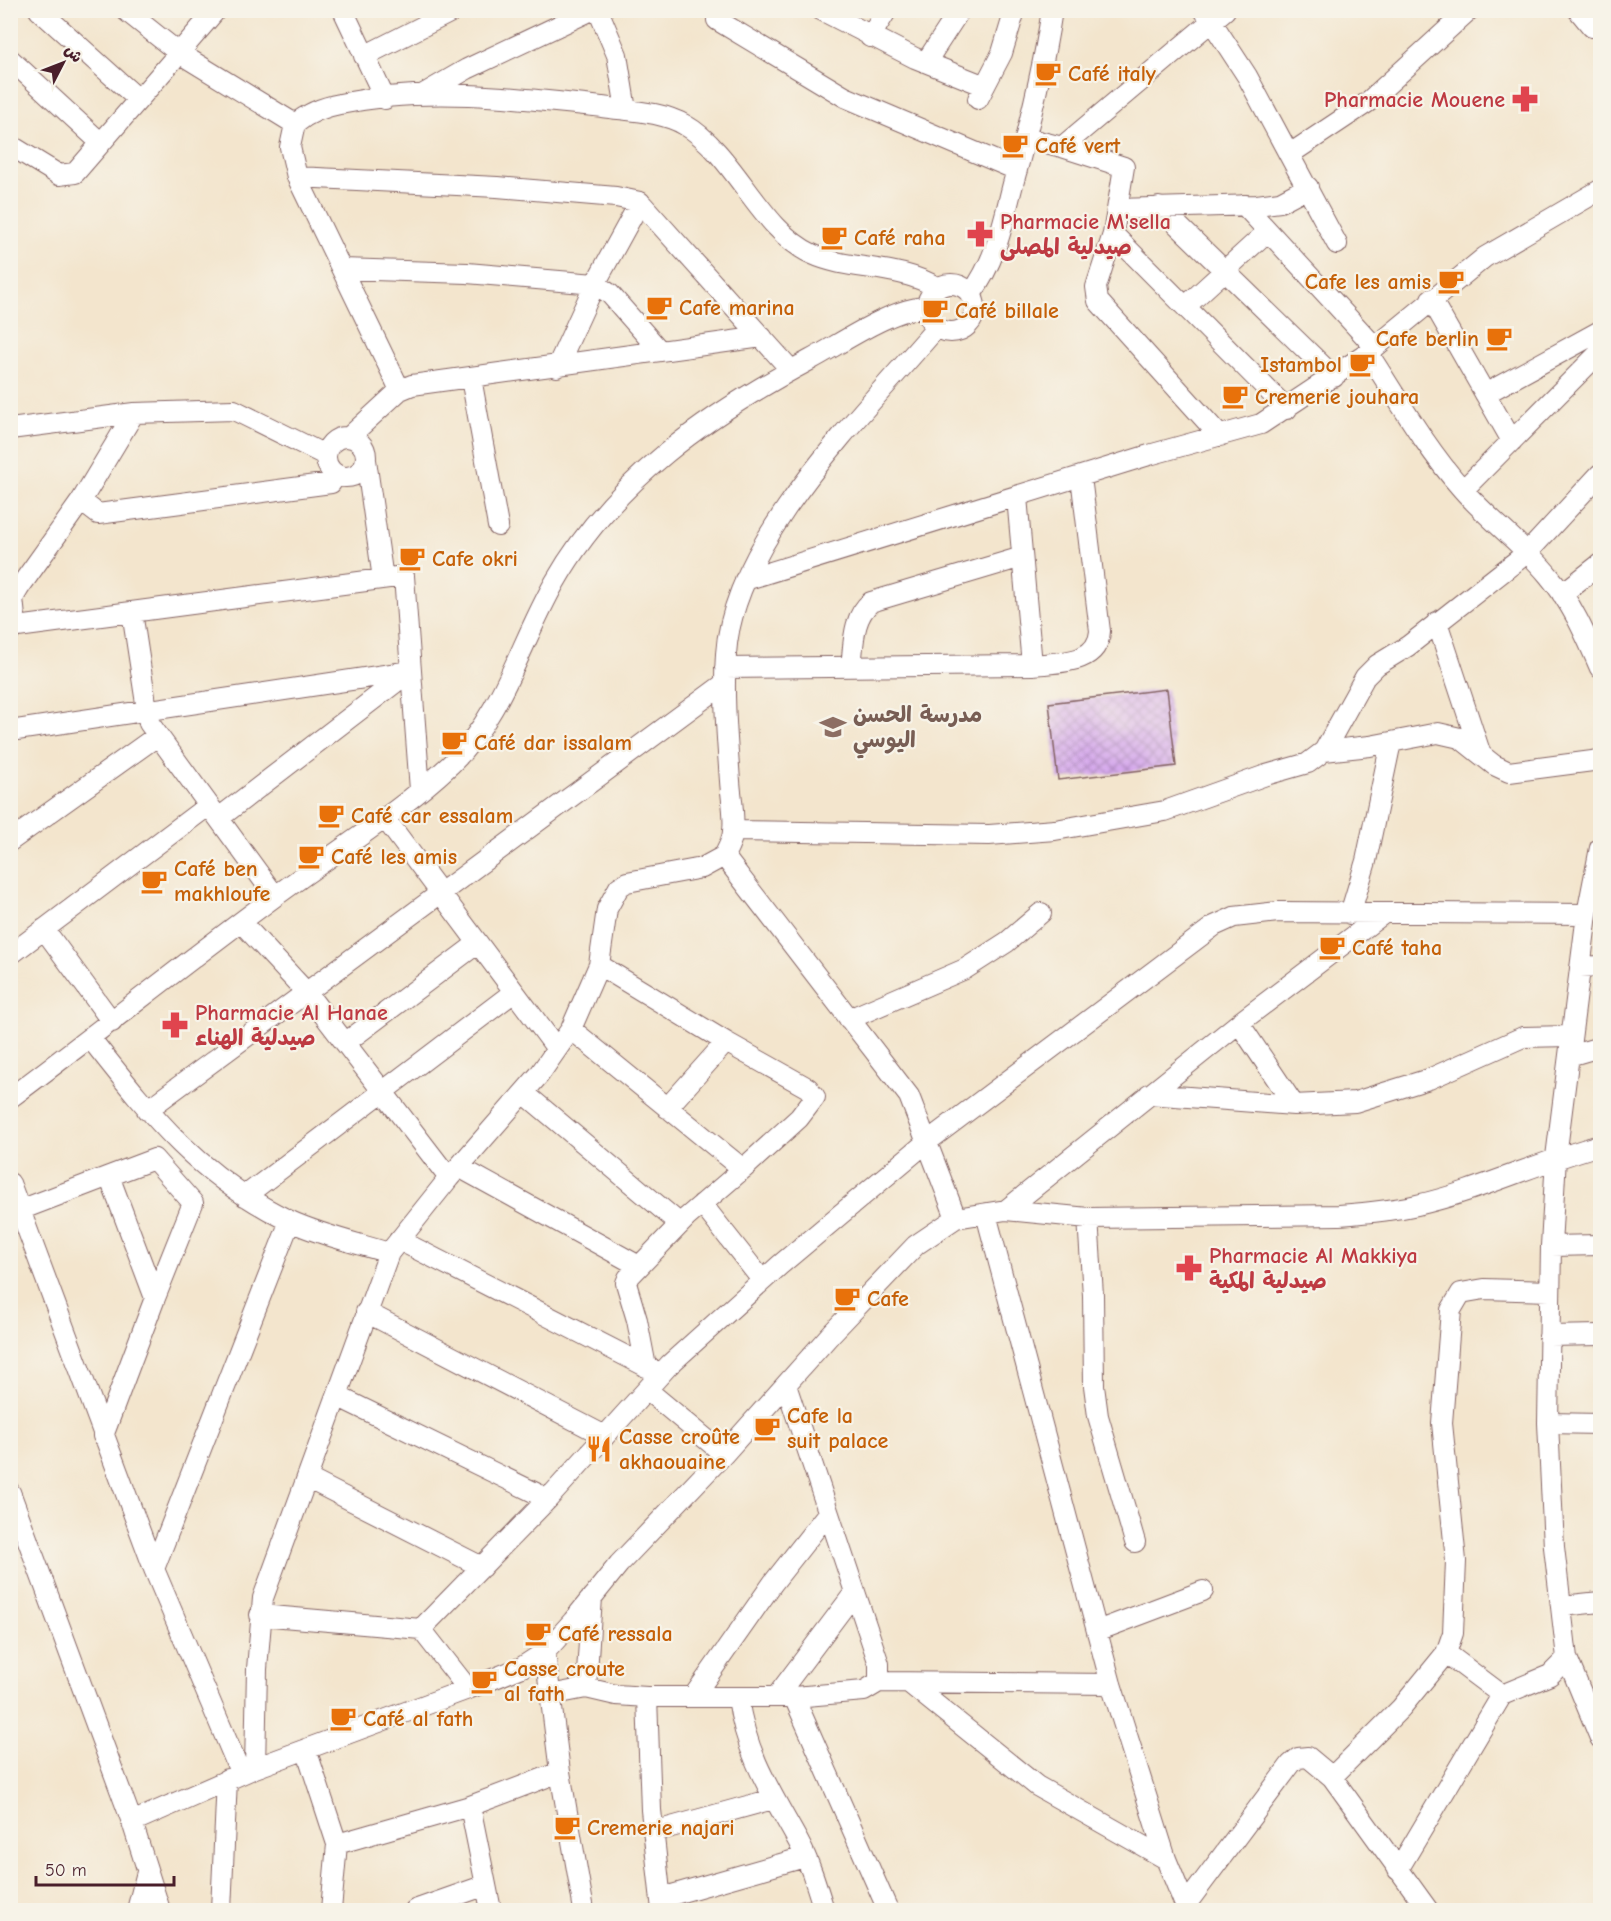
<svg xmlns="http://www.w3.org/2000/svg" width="1611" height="1921" font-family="'Comic Neue','Playpen Sans Arabic',sans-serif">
	<defs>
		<pattern id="building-cross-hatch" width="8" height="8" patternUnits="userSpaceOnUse" patternTransform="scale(1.5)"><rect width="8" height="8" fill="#d5a9ec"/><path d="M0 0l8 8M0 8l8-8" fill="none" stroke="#af89bf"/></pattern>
	</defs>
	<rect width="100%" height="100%" fill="#f7f3e8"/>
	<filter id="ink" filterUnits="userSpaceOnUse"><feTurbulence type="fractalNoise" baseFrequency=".0167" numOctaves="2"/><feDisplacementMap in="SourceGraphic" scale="12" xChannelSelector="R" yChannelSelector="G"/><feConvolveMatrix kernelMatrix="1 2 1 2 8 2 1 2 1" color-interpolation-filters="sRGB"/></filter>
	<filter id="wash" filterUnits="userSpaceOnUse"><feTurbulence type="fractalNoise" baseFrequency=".008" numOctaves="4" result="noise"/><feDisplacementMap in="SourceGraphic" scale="24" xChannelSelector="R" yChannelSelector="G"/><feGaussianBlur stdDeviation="1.35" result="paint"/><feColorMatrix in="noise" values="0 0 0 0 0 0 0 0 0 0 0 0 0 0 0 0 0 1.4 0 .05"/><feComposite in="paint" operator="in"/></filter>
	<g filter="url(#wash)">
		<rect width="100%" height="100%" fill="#f3e5cd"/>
		<g id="blocks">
			<path fill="url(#building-cross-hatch)" d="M1167,689L1176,766L1058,780L1049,703Z"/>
		</g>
	</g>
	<g filter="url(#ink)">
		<use href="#blocks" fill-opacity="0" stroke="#856464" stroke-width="1.5"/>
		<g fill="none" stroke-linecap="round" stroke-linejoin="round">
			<g stroke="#856464" stroke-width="22">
				<path id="minor" d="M39,10L138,99
					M216,10L179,53L295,124C308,113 323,107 340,104C424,86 516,97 602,107C629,111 661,111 685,125C734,153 761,231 812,254C851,272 896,263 938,288
					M343,10L385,99
					M598,10L617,55L626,110
					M721,10L717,20L845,97L1017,170
					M821,10L915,58L985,86
					M1204,10L1247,76L1337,244
					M1578,10L1592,27L1600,19
					M870,37L887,10
					M364,56L455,10
					M10,59L101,143
					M926,62L960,10
					M422,95L467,69L592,10
					M978,99L1002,53L1015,10
					M295,124L290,147L297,177L400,390
					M1026,138L1062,147L1225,10
					M10,145L59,175L75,173L179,53L125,10
					M1062,147L1124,167L1113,234L1096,287L1098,301L1220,436
					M1290,154L1368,102L1469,10
					M297,177L497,187L616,197L640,202L791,370
					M1244,205L1375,347
					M1159,207L1334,377
					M1118,209L1257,205L1280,202L1308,187
					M1113,234L1287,409
					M342,269L467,273L595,284L610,294L660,351
					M927 308a24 24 0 1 1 48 0a24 24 0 1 1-48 0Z
					M971,294C996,261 1003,223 1013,184C1029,127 1043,69 1052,10
					M1431,299L1512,441
					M1186,306L1268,231
					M1368,353C1398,399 1425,447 1462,489C1489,520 1523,544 1549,576C1572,603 1586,636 1600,668
					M557,367L595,284L640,202
					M471,378L498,526
					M1485,394L1600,331
					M10,429L134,413
					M326 457a20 20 0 1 1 40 0a20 20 0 1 1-40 0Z
					M349,437L400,390L412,385L762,337
					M366,460L383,579
					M1463,490L1600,352
					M1017,497L1032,665
					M81,501L98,514L331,483L335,474
					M745,580L1149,455L1261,424L1368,353L1485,257L1600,190
					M1562,594L1600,564
					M132,612L149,723L275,896
					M1437,622L1480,752
					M16,627L13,598L19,588L81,501L134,413L234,410L325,455
					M10,628L404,576L411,671L10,731
					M851,667C854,644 852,618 871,602L1022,557
					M725,668L1032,665C1058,662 1098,665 1100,631L1081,477
					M411,671L420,790
					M1324,751L1370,746L1438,733L1460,738L1494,765L1509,772L1600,760
					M384,817L557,1049
					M219,818L409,672
					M733,831L989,835L1055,830L1165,811L1266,775L1308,763L1324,751L1365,677L1377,665L1408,646L1528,552L1600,474
					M10,841L157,736
					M1600,848L1587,914L1556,1157L1551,1246L1548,1423L1554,1547L1567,1658L1600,1738
					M724,856L909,1096L956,1218
					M1350,914L1366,861L1391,742
					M241,922L306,992L449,1178
					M44,929L112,1022
					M10,955L209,805
					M1580,967L1600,966
					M849,1019L965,969L1007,942L1041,913
					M1239,1023L1294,1105
					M571,1029L743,1169L799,1118L815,1097L808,1088L726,1042L599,965
					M91,1039C151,1115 198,1176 288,1220C320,1235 356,1243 389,1253
					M345,1043L478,943
					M1569,1056L1600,1047
					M524,1093L680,1224
					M1149,1094L1294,1105L1355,1102L1429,1079L1523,1037L1570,1036
					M10,1098C100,1031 187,961 277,895C335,852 399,813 451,764C503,714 520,643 555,582C613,480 709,414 810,360C842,343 891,308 927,307
					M667,1108L726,1042
					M147,1110L725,683
					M459,1167L637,1265
					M109,1176L154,1159L193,1203L155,1298
					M10,1183L154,1569L241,1774
					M245,1196L514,992
					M702,1204L762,1280
					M20,1210L109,1176L155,1298L103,1436
					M1006,1210L1239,1023L1383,914
					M986,1214L1111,1684L1166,1859L1187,1910
					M1088,1218L1093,1295L1094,1386L1098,1416L1135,1542
					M399,1240L661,1374
					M1551,1246L1600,1245
					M366,1312L605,1436
					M1549,1336L1600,1335
					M646,1367L637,1320L626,1283L628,1278L686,1218L743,1169
					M647,1390L724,1454
					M337,1396L548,1499
					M1548,1423L1600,1424
					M307,1478L482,1567
					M10,1492L132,1822L160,1910
					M154,1569L290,1221
					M592,1597L586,1688L616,1695L647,1697H794L864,1691L879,1682V1664L786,1385
					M1562,1606L1600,1602
					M260,1615L421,1629L548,1499L669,1365L780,1265L928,1141L1214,926L1234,917L1278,912L1587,914
					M421,1629L468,1689
					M1097,1631L1203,1591
					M545,1652L560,1772L584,1910
					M1446,1653L1502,1695
					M879,1682L1111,1684
					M909,1683L1037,1786L1166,1859
					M550,1695L586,1688
					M647,1697L651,1810L662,1910
					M693,1697L773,1583L828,1513
					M776,1697L855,1592
					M794,1697L888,1910
					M738,1698C746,1755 771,1792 798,1841C810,1863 817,1887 824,1910
					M306,1749L337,1844
					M255,1768L257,1669L263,1598L389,1253L449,1178L539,1075L571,1029L599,965L607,909L619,887L627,882L702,868L724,856C728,848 733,839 733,831C735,815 731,797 730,781C727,738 723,696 726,654C733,539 865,412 937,327
					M1332,1777L1401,1708L1446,1653L1453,1633L1456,1561L1442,1423L1451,1310L1461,1293L1484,1289L1550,1291
					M470,1806L491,1910
					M132,1822L255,1768L468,1689L522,1667L545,1652L573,1621L619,1564L724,1454L831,1334L916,1245L956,1218L1006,1210L1088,1218L1339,1215C1365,1213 1391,1211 1417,1205C1479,1191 1538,1162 1600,1145
					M653,1832L773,1799
					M1398,1870L1502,1695L1550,1675L1567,1658
					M661,1898L805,1857
					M1185,1906L1291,1764L1298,1758L1308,1757L1332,1777L1428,1910
					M137,1910L147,1872
					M221,1910L227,1779
					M331,1910L337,1844L470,1806L560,1772
					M415,1910L486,1885"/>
			</g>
			<use href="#minor" stroke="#fff" stroke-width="20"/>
		</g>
	</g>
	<defs>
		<g id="cafe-bare" transform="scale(2.07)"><path d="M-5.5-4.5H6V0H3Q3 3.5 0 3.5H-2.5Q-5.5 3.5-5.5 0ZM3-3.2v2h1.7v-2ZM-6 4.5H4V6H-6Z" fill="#e8710a" stroke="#f7f3e8" stroke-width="2.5" paint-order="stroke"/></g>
		<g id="pharmacy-bare" transform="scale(2.07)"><path d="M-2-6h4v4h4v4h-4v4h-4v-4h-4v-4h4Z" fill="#e0444e" stroke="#f7f3e8" stroke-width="2.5" paint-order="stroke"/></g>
		<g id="school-bare" transform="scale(2.07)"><path d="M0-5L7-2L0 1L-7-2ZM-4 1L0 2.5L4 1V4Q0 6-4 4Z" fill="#8d6e63" stroke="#f7f3e8" stroke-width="2.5" paint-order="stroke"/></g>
		<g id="restaurant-bare" transform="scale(2.07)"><path d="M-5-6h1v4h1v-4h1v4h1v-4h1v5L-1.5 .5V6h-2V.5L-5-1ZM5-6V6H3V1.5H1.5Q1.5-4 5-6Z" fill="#e8710a" stroke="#f7f3e8" stroke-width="2.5" paint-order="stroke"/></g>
	</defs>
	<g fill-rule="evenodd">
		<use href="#cafe-bare" x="1048" y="73"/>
		<use href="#pharmacy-bare" x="1525" y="99"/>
		<use href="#cafe-bare" x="1015" y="145"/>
		<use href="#pharmacy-bare" x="980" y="234"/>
		<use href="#cafe-bare" x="834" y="237"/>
		<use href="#cafe-bare" x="1451" y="281"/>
		<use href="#cafe-bare" x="659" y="307"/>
		<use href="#cafe-bare" x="935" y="310"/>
		<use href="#cafe-bare" x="1499" y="338"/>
		<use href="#cafe-bare" x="1362" y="364"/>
		<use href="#cafe-bare" x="1235" y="396"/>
		<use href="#cafe-bare" x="412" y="558"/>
		<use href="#school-bare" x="833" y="727"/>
		<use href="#cafe-bare" x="454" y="742"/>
		<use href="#cafe-bare" x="331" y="815"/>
		<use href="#cafe-bare" x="311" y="856"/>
		<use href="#cafe-bare" x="154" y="881"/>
		<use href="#cafe-bare" x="1332" y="947"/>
		<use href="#pharmacy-bare" x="175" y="1025"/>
		<use href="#pharmacy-bare" x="1189" y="1268"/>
		<use href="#cafe-bare" x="847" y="1298"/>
		<use href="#cafe-bare" x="767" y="1428"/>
		<use href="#restaurant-bare" x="599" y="1449"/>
		<use href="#cafe-bare" x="538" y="1633"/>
		<use href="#cafe-bare" x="484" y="1681"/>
		<use href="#cafe-bare" x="343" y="1718"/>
		<use href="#cafe-bare" x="567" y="1827"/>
	</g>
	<g text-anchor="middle" stroke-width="4.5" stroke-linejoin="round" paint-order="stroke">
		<g font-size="22" font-weight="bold" fill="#c56008" stroke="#f7f3e8" text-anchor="start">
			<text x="1068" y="81">Café italy</text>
			<text x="1035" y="153">Café vert</text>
			<text x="854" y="245">Café raha</text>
			<text x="1431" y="289" text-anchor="end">Cafe les amis</text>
			<text x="679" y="315">Cafe marina</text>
			<text x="955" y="318">Café billale</text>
			<text x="1479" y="346" text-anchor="end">Cafe berlin</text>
			<text x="1342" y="372" text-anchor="end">Istambol</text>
			<text x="1255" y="404">Cremerie jouhara</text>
			<text x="432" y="566">Cafe okri</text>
			<text x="474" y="750">Café dar issalam</text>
			<text x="351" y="823">Café car essalam</text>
			<text x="331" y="864">Café les amis</text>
			<text x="174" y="876">Café ben<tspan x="174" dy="25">makhloufe</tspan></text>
			<text x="1352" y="955">Café taha</text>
			<text x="867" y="1306">Cafe</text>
			<text x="787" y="1423">Cafe la<tspan x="787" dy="25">suit palace</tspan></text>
			<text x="619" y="1444">Casse croûte<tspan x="619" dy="25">akhaouaine</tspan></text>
			<text x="558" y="1641">Café ressala</text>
			<text x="504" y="1676">Casse croute<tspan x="504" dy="25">al fath</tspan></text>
			<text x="363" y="1726">Café al fath</text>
			<text x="587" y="1835">Cremerie najari</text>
		</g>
		<g font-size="22" font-weight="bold" fill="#be3a42" stroke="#f7f3e8" text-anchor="start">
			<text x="1505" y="107" text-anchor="end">Pharmacie Mouene</text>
			<text x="1000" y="229">Pharmacie M'sella<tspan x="1000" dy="25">صيدلية المصلى</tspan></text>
			<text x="195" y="1020">Pharmacie Al Hanae<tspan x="195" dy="25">صيدلية الهناء</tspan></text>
			<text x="1209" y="1263">Pharmacie Al Makkiya<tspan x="1209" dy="25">صيدلية المكية</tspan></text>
		</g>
		<g font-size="22" font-weight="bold" fill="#785e54" stroke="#f7f3e8" text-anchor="start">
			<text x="853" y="722">مدرسة الحسن<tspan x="853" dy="25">اليوسي</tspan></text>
		</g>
	</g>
	<rect width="1611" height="1921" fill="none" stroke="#f7f3e8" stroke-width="36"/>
	<g transform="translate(63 63) rotate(48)" stroke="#f7f3e8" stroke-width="4.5" paint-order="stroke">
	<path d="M0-4.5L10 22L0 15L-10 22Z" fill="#4a1f2b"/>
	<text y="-9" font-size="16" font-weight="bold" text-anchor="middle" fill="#4a1f2b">ش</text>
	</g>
	<path d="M36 1876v9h138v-9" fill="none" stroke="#4a1f2b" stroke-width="3"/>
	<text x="45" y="1876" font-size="18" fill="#4a1f2b" stroke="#f7f3e8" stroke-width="4.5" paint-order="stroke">50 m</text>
</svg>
